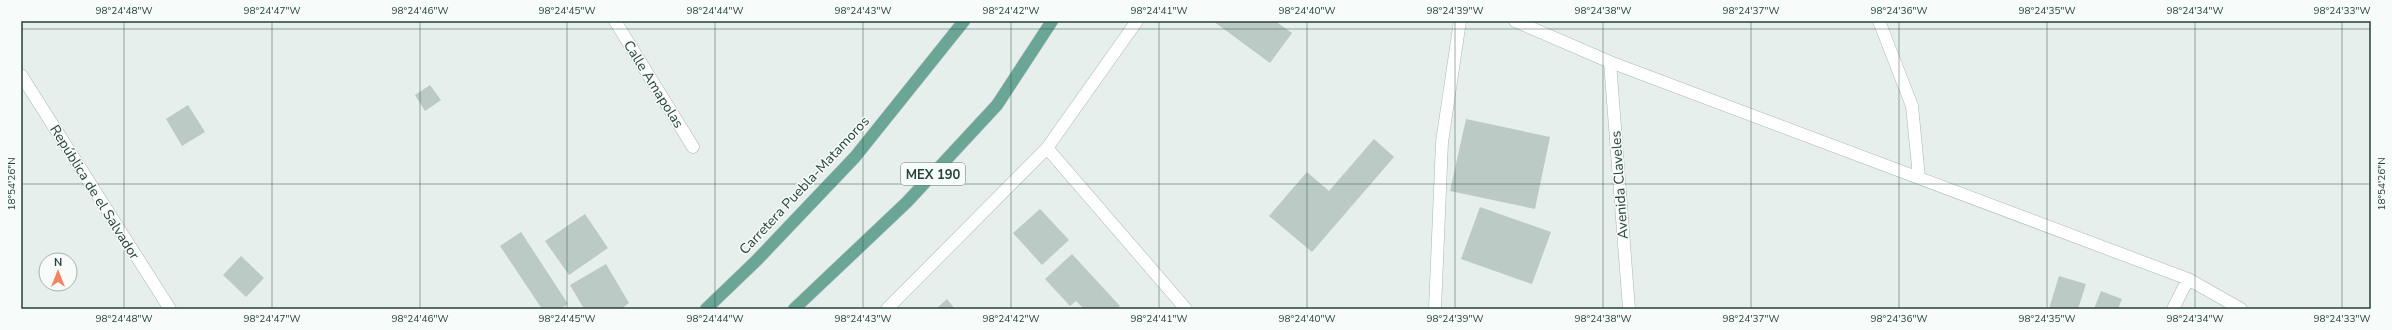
<svg xmlns="http://www.w3.org/2000/svg" width="2392" height="330" font-family="'Nunito Sans',sans-serif">
	<rect width="100%" height="100%" fill="#e6efeb"/>
	<path fill="#bbcac4" d="M1213,21H1275L1292,33L1270,63Z
		M430,85L441,100L425,111L415,95Z
		M188,105L205,132L182,146L166,119Z
		M1466,119L1550,137L1535,209L1450,191Z
		M1374,139L1394,157L1312,252L1269,216L1307,172L1329,191Z
		M1480,207L1551,232L1532,284L1461,259Z
		M1040,209L1069,240L1042,265L1013,233Z
		M585,214L608,248L569,275L545,241Z
		M521,232L568,304L560,309H542L500,246Z
		M1072,254L1120,306L1117,309H1084L1076,301L1070,306L1045,279Z
		M241,256L264,278L246,297L223,275Z
		M606,264L629,303L621,309H584L570,285Z
		M2059,276L2086,284L2078,309H2049Z
		M2101,291L2122,299L2118,309H2094Z
		M947,299L955,309H936Z"/>
	<g fill="none" stroke-linecap="round" stroke-linejoin="round">
		<g stroke="#a8b8b2" stroke-width="13">
			<path id="minor" d="M615,21L693,147
				M1515,21L1610,62L2188,279L2241,309
				M1879,21L1912,106L1919,177
				M1610,62L1629,309
				M21,75L170,309
				M1047,148L1186,309
				M887,309L1047,148L1137,21
				M1435,309L1442,142L1460,21
				M2173,309L2188,279"/>
		</g>
		<g stroke="#c2cac8" stroke-width="13">
			<path id="major" d="M706,309L757,260L855,157L964,21
				M794,309L907,202L997,105L1052,21"/>
		</g>
		<use href="#minor" stroke="#fff" stroke-width="12"/>
		<use href="#major" stroke="#6aa596" stroke-width="12"/>
	</g>
	<path fill="none" stroke="#24423a" stroke-width="1" stroke-opacity="0.45" d="M124,21V309M272,21V309M420,21V309M567,21V309M715,21V309M863,21V309M1011,21V309M1159,21V309M1307,21V309M1455,21V309M1603,21V309M1751,21V309M1899,21V309M2047,21V309M2195,21V309M2342,21V309M21,29H2371M21,184H2371"/>
	<g text-anchor="middle" stroke-width="3" stroke-linejoin="round" paint-order="stroke">
		<rect fill="#f7fbf9" stroke="#637a73" stroke-width="1" x="901" y="163" width="64" height="22" rx="3"/>
		<g font-size="13" font-weight="bold" fill="#24423a">
			<text x="933" y="179">MEX 190</text>
		</g>
		<g font-size="14" fill="#24423a" stroke="#f7fbf9">
			<text transform="translate(654 84) rotate(58)" y="5">Calle Amapolas</text>
			<text transform="translate(804 185) rotate(-47)" y="5">Carretera Puebla-Matamoros</text>
			<text transform="translate(1619 185) rotate(-94)" y="5">Avenida Claveles</text>
			<text transform="translate(95 192) rotate(58)" y="5">República de el Salvador</text>
		</g>
	</g>
	<rect width="2392" height="330" fill="none" stroke="#f7fbf9" stroke-width="44"/>
	<g transform="translate(58 272)"><circle r="19" fill="#f7fbf9" stroke="#a3b1ad"/>
	<path d="M0-3L7 15L0 10L-7 15Z" fill="#f4845f"/>
	<text y="-6" font-size="11" font-weight="bold" text-anchor="middle" fill="#24423a">N</text>
	</g>
	<rect x="22" y="22" width="2348" height="286" fill="none" stroke="#24423a" stroke-width="1.5"/>
	<g font-size="10" text-anchor="middle" fill="#24423a">
		<text x="124" y="14">98°24'48"W</text>
		<text x="272" y="14">98°24'47"W</text>
		<text x="420" y="14">98°24'46"W</text>
		<text x="567" y="14">98°24'45"W</text>
		<text x="715" y="14">98°24'44"W</text>
		<text x="863" y="14">98°24'43"W</text>
		<text x="1011" y="14">98°24'42"W</text>
		<text x="1159" y="14">98°24'41"W</text>
		<text x="1307" y="14">98°24'40"W</text>
		<text x="1455" y="14">98°24'39"W</text>
		<text x="1603" y="14">98°24'38"W</text>
		<text x="1751" y="14">98°24'37"W</text>
		<text x="1899" y="14">98°24'36"W</text>
		<text x="2047" y="14">98°24'35"W</text>
		<text x="2195" y="14">98°24'34"W</text>
		<text x="2342" y="14">98°24'33"W</text>
		<text transform="translate(11 184) rotate(-90)" y="4">18°54'26"N</text>
		<text transform="translate(2381 184) rotate(-90)" y="4">18°54'26"N</text>
		<text x="124" y="322">98°24'48"W</text>
		<text x="272" y="322">98°24'47"W</text>
		<text x="420" y="322">98°24'46"W</text>
		<text x="567" y="322">98°24'45"W</text>
		<text x="715" y="322">98°24'44"W</text>
		<text x="863" y="322">98°24'43"W</text>
		<text x="1011" y="322">98°24'42"W</text>
		<text x="1159" y="322">98°24'41"W</text>
		<text x="1307" y="322">98°24'40"W</text>
		<text x="1455" y="322">98°24'39"W</text>
		<text x="1603" y="322">98°24'38"W</text>
		<text x="1751" y="322">98°24'37"W</text>
		<text x="1899" y="322">98°24'36"W</text>
		<text x="2047" y="322">98°24'35"W</text>
		<text x="2195" y="322">98°24'34"W</text>
		<text x="2342" y="322">98°24'33"W</text>
	</g>
</svg>
